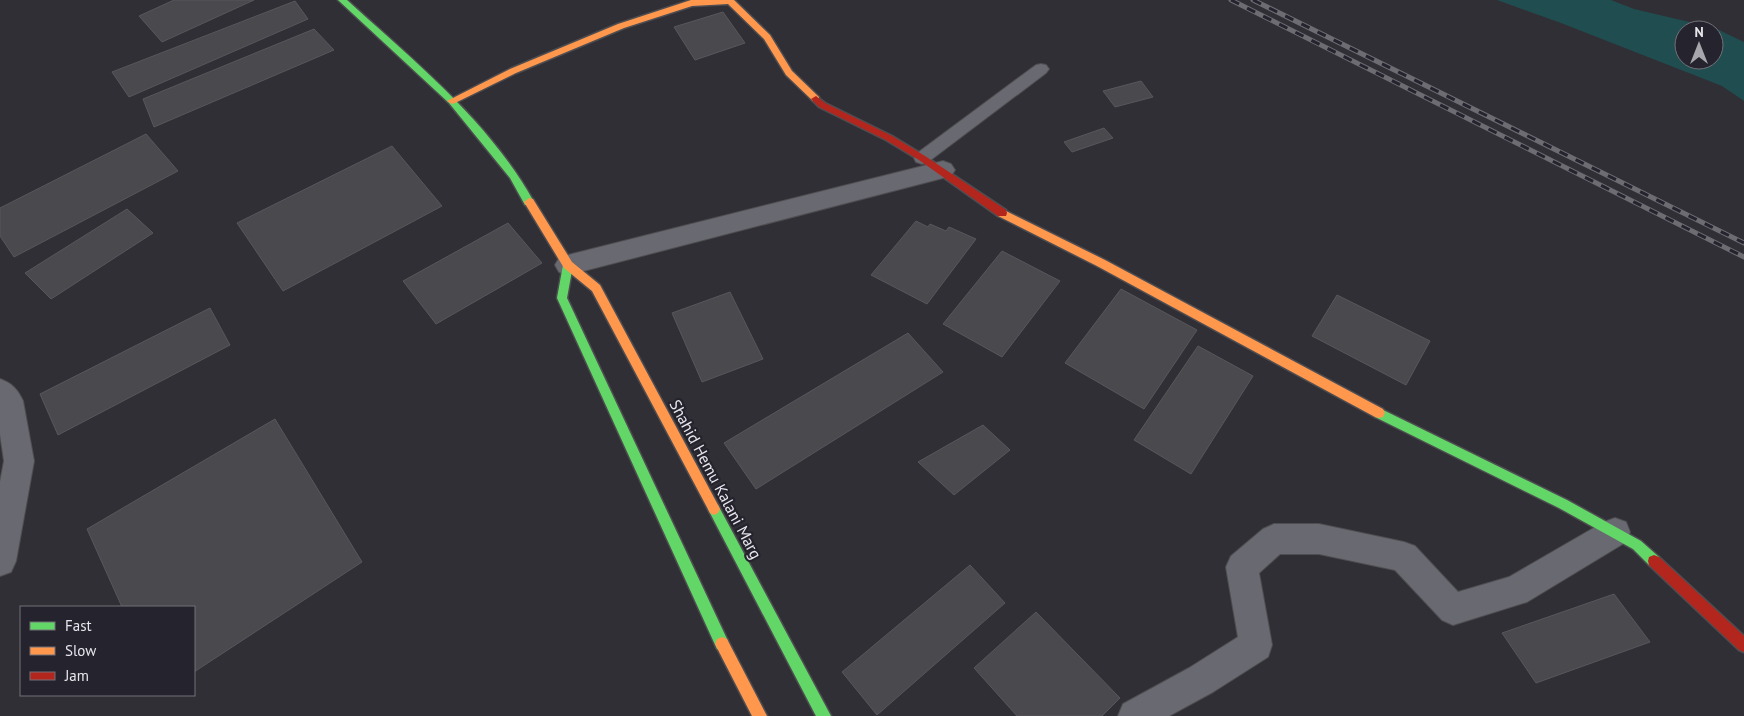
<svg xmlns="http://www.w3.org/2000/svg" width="1744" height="716" font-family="'PT Sans',sans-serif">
	<rect width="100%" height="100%" fill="#302f35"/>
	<path fill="#204d4f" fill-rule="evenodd" d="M1497,0H1611L1634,9L1715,28L1744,42V101L1722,86L1561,23ZM1684,30H1714V60H1684Z"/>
	<path fill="#4a494d" stroke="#58575c" d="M174,0H254L162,42L139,16Z
		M295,1L308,19L129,97L112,72Z
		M723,12L745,43L695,60L674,27Z
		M314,29L334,50L154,127L143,99Z
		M1141,81L1153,97L1115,107L1103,91Z
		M1104,128L1113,138L1072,152L1064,142Z
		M146,134L178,171L14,257L0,236V208Z
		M392,146L442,206L283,291L237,223Z
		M127,209L153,233L51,299L25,273Z
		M916,221L928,227L930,224L946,231L949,227L976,239L927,304L871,275Z
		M508,223L542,263L436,324L403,281Z
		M1002,251L1060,281L1002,357L943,324Z
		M1121,289L1197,330L1144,409L1065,363Z
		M730,292L763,359L702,382L672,313Z
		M1337,295L1430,341L1406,385L1312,336Z
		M210,308L230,345L58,435L40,394Z
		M908,333L943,372L756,489L724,443Z
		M1198,346L1253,376L1191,474L1134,440Z
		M275,419L362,562L194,672V607H122L87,529Z
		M983,425L1010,450L954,495L918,462Z
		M970,565L1005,603L877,715L842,672Z
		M1614,594L1650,642L1536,683L1502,633Z
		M1036,612L1120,698L1102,716H1017L974,668Z"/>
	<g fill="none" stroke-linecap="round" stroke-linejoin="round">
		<g stroke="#4e4d51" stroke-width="2">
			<path id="lane" d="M1041,64L1046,65L1049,69L1046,73L928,162L922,164L916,162L914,158L916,154L1036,65Z"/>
		</g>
		<g stroke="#4e4d51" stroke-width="2">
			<path id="street" d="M943,161L951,164L955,170L951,176L568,275L559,272L555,265L559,258L568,255Z
				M0,379C12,383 18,390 23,401L34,461L16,561L11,572L0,576V482L4,461L0,434Z
				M1615,518L1626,522L1630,532L1626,542L1527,602L1453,625L1442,620L1395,570L1319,554H1280L1259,573L1272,645L1268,657L1213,692L1169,716H1118L1123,704L1189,668L1238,637L1226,567L1231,556L1263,529L1274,524H1319L1404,542L1415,546L1458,592L1509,577L1604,522Z"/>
		</g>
		<g stroke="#4e4d51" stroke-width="3">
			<path id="fast" d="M338,0H347C415,62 489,121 534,202L533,205H525L510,178L449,103Z
				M568,261L573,265L567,298L727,639L729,644L727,649L722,651L717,649L557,298L563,265Z
				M1379,408L1567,500L1641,541L1659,557L1660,561L1659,565L1654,567L1649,565L1633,549L1559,508L1375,417L1373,413L1375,409Z
				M714,503L718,505L831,716H816L710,513L708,509L710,505Z"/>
		</g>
		<g stroke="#4e4d51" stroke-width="3">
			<path id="slow" d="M691,0H734L770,35L792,71L819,97V101H813L786,75L764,39L728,4L692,6L624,28L516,73L455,103L452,104L447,101L510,69L618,24Z
				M529,198L533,199L572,262L600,285L718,505L720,509L718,513L714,515L710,513L592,291L564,268L524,202Z
				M1002,209L1105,260L1383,409L1385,413L1383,417L1379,418L1375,417L1097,266L998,216L997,213Z
				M722,637L727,639L767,716H752L715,644L717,639Z"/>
		</g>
		<g stroke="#4e4d51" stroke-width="3">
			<path id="jam" d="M816,96L825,103L892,136L925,156L1006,210L1007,213L1006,216H998L919,160L886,140L819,107L811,99Z
				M1654,555L1659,557L1744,636V652L1739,650L1649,565L1648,561L1649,557Z"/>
		</g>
		<use href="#lane" fill="#696971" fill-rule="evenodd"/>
		<use href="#street" fill="#696971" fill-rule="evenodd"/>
		<use href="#fast" fill="#63d668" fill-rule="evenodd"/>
		<use href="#slow" fill="#ff974d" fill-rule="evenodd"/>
		<use href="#jam" fill="#b3261e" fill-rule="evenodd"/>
		<g stroke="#6d6c73" stroke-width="5">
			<path id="rail" d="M1231,0L1744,257
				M1253,0L1744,243"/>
		</g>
		<use href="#rail" stroke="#25232d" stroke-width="3" stroke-dasharray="9" stroke-linecap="butt"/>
	</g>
	<g text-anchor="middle" stroke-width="4.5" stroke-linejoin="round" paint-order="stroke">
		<g font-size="16" fill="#e7e6ec" stroke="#25232d">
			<text transform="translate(716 479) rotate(62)" y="6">Shahid Hemu Kalani Marg</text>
		</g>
	</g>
	<rect x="20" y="606" width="175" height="90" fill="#25232d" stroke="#737179"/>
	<rect x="30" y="622" width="25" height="8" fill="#63d668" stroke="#737179"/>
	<text x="65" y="631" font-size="15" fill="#e7e6ec">Fast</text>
	<rect x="30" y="647" width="25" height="8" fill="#ff974d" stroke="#737179"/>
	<text x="65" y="656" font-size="15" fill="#e7e6ec">Slow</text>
	<rect x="30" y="672" width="25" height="8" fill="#b3261e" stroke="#737179"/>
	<text x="65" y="681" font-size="15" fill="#e7e6ec">Jam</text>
	<g transform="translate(1699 45)"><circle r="24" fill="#25232d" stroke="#737179"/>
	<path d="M0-4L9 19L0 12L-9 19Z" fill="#a7a6ac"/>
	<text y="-8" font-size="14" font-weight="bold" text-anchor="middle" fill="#e7e6ec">N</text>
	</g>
</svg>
